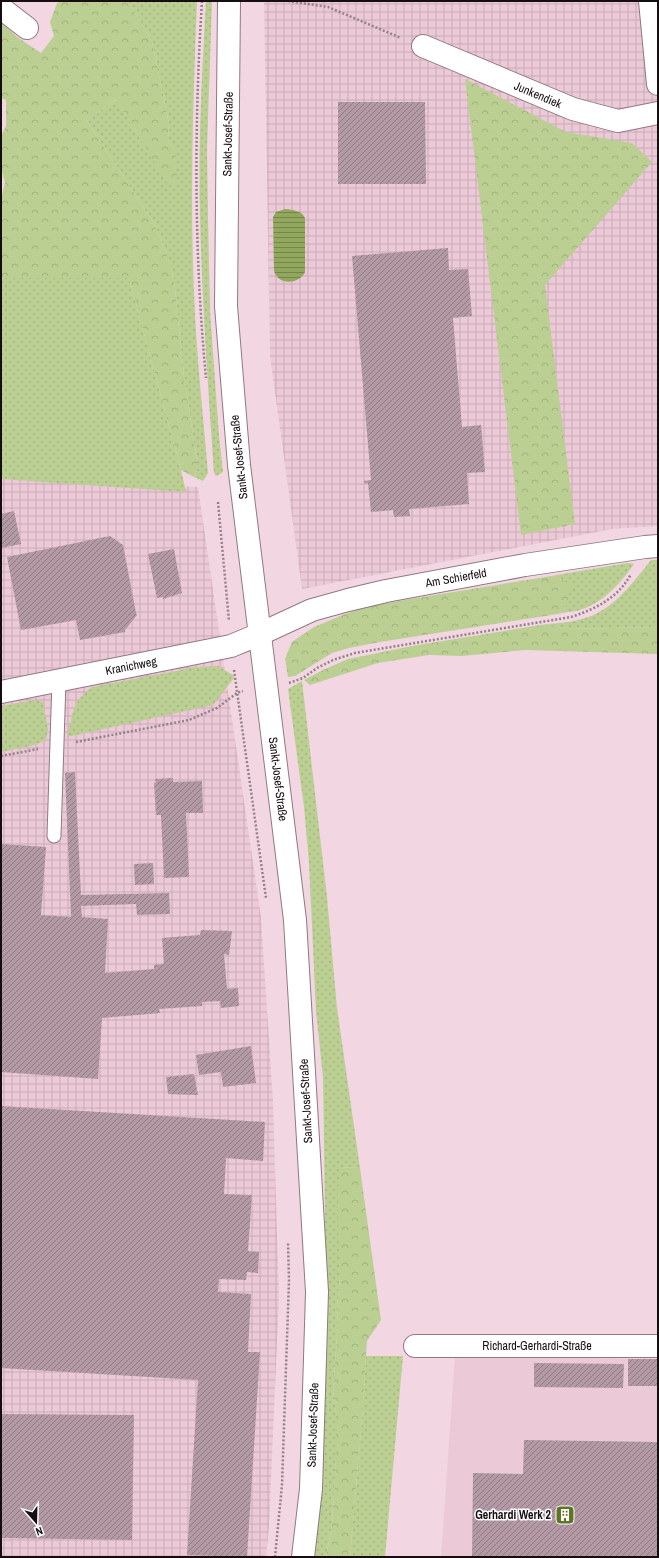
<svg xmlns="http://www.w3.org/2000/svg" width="659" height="1558" font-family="'Archivo Narrow',sans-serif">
	<defs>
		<pattern id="industrial-grid" width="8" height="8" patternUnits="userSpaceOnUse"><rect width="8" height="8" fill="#ecc9d7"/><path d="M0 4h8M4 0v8" fill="none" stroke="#caabb8"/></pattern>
		<pattern id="grass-dots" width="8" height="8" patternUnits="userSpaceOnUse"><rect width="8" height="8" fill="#bbcf93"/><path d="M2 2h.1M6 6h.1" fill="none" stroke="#a0b17e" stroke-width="1.8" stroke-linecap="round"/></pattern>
		<pattern id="forest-crowns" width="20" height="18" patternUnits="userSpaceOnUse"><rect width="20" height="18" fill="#bbcf93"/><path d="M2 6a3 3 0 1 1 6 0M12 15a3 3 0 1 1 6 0" fill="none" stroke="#a0b17e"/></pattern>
		<pattern id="water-rules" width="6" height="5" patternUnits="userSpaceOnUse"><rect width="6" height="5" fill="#90a75d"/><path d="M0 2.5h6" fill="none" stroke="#75864b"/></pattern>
		<pattern id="building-hatch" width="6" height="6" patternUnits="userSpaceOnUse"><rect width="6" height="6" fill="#b399a4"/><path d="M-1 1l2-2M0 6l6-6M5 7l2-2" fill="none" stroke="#917b84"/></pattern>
	</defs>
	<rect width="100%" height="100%" fill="#f2d7e2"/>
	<path fill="#ecc9d7" d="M455,1356L658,1359V1557H441Z"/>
	<path fill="url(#industrial-grid)" d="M264,1H658V526L612,529L302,589L270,356Z
		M1,478L198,487L261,917L273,1101L279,1297L269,1528L266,1557H1Z"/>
	<path fill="url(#grass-dots)" d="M128,1H197C193,98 190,195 194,292C196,352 203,412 208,473L203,481L194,477L198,467L184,377L174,278L165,249L153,222L87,121L116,99L168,184L176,152L168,140L169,123L152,41Z
		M206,1H212L207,150L208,215L210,311L219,436L223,472L216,476L214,473C208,388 202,302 200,216C198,145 202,72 206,1Z
		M1,278H129L181,470L186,492L1,479Z
		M651,560H658V627L566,629L547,624C557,623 568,623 578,620C610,614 631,585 651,560Z
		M627,563L634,564C621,583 603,603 580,610C573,612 565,612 558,614L566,607L562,580L551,576Z
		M218,666L233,675L234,678L213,705L67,737C73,715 72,699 93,687L197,667Z
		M302,681L327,897L337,1008L360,1168L340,1167V1277L337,1307L338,1323L333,1391L336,1413V1459L332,1524L326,1557H310L326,1285L323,1077L316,1011L309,863L304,807L288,689Z
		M35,700L43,702L48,729L46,740L34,745L1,752V706Z
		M366,1356H403L385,1557H350L362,1418Z"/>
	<path fill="url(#forest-crowns)" d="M63,1H128L152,41L169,123L168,140L176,152L177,183L168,185L116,99L87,121L153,222L165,249L174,278L184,377L198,467L194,477L181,470L129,278H1V200L5,182L1,169V136L6,126V100L1,98V22L17,37L41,53L54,36L50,22L57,3Z
		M465,79L566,132L632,143L652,162L545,285L575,524L521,535Z
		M551,576L562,580L571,585L566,607L558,614L380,642L349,648L332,653L295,676L288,677L285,659L292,642L314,627L345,614L368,606Z
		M547,624L566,629L658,627V654L525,650L462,656L429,655L378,663L310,685L304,680L323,670L348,659L412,646Z
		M340,1167L360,1168L381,1320L367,1341L362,1418L350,1557H326L332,1524L336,1459V1413L333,1391L338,1323L337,1307L340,1277L337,1200Z"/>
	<path fill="url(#water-rules)" d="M285,209C293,210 301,210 305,218V272C300,284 278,286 274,271L273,217L276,212Z"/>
	<path fill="url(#building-hatch)" d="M338,102H425L426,184H338Z
		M448,248L449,270L468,269L472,316L453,318L462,427L481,425L485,472L467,473L469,504L409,509L410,516L394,517L393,510L371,512L368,483L365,484L364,481L371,480L352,256Z
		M14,511L21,544L1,548V514Z
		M110,536L123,545L136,613L137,615L125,630V632L80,640L76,620L21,630L7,557Z
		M174,549L182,593L163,599V597L157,598L148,554Z
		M75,772L81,895L169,893L170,914L137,915L136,904L81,906L82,917L108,919L105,973L154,969V965L164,964L162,938L200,935L201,930L232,931L229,955L224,954L227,989L238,988L239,1006L221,1008L220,1001L202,1002V1006L159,1009L160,1013L102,1018L98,1079L1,1072V844L46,847L41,915L71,917L65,773Z
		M173,778V782L202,781L203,813H186L189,877L164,878L161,815H156L154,783H156L155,779Z
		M153,863L154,884L135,885L134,864Z
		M251,1046L256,1083L223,1087L221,1072L199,1075L196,1055Z
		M194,1074L198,1095L168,1094L166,1077Z
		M1,1106L265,1122L263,1161L226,1158L224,1194L252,1195L248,1251L259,1252L258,1273L247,1272L246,1280L219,1279L218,1292L251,1294L248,1352H260L247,1557L187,1555L198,1380L1,1368Z
		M628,1359H658V1386H628Z
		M534,1363L624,1364L623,1388L534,1387Z
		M1,1414L134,1415L132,1540L1,1538Z
		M524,1440L658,1442V1557H472L473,1473L523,1474Z"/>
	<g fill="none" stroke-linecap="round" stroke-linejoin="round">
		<g stroke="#917883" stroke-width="15">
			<path id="lane" d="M54,836L59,680"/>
		</g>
		<g stroke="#917883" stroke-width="24">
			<path id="street" d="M650,1L658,84
				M1,8L27,28
				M423,46L573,109L618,121L658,113
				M1,692L231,646L260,634L312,610L348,600L386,591L525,565L645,547L658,546
				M415,1346H658"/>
		</g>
		<g stroke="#917883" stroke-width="24">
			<path id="secondary" d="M229,1L226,306L239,465L295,920L317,1292L311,1489L303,1557"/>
		</g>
		<path stroke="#938088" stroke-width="2.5" stroke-dasharray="2 2" stroke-linecap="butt" d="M202,1C194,127 194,252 206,378
			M288,1L328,7L401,38
			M218,502L229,621
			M234,670L266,898
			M289,683L303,678L317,668L333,660L355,653L571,617C596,609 619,597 631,574
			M76,742L189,720L217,708L237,693L243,691
			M1,756L38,749
			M275,1557L282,1485L289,1280L288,1242"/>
		<use href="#lane" stroke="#fff" stroke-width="13"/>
		<use href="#street" stroke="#fff" stroke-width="22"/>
		<use href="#secondary" stroke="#fff" stroke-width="22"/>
	</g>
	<defs>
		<g id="building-square" transform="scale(1)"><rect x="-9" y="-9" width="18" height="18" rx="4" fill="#5f7525" stroke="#fff"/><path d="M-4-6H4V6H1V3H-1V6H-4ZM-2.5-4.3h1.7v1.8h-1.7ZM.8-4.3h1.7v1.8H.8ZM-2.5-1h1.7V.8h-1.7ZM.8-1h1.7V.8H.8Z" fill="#fff"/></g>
	</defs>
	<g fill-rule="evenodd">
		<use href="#building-square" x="565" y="1515"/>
	</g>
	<g text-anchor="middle" stroke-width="3" stroke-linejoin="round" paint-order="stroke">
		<g font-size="12" fill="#160d11" stroke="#fff">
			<text transform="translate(538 95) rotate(23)" y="4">Junkendiek</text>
			<text transform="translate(228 134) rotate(-89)" y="4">Sankt-Josef-Straße</text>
			<text transform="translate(239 457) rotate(-96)" y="4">Sankt-Josef-Straße</text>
			<text transform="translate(456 578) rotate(-10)" y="4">Am Schierfeld</text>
			<text transform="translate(131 666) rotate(-11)" y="4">Kranichweg</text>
			<text transform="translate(278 779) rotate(83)" y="4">Sankt-Josef-Straße</text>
			<text transform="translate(306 1101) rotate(-93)" y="4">Sankt-Josef-Straße</text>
			<text x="537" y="1350">Richard-Gerhardi-Straße</text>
			<text transform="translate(313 1425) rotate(-88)" y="4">Sankt-Josef-Straße</text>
		</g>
		<g font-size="12" font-weight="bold" fill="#160d11" stroke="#fff" text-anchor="end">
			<text x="551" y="1519">Gerhardi Werk 2</text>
		</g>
	</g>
	<rect width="659" height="1558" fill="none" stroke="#160d11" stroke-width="4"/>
	<g transform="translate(36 1522) rotate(160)" stroke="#ffffff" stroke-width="3" paint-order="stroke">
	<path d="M0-3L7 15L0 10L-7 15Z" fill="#160d11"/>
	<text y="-6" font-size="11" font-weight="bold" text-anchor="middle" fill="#160d11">N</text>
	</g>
</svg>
